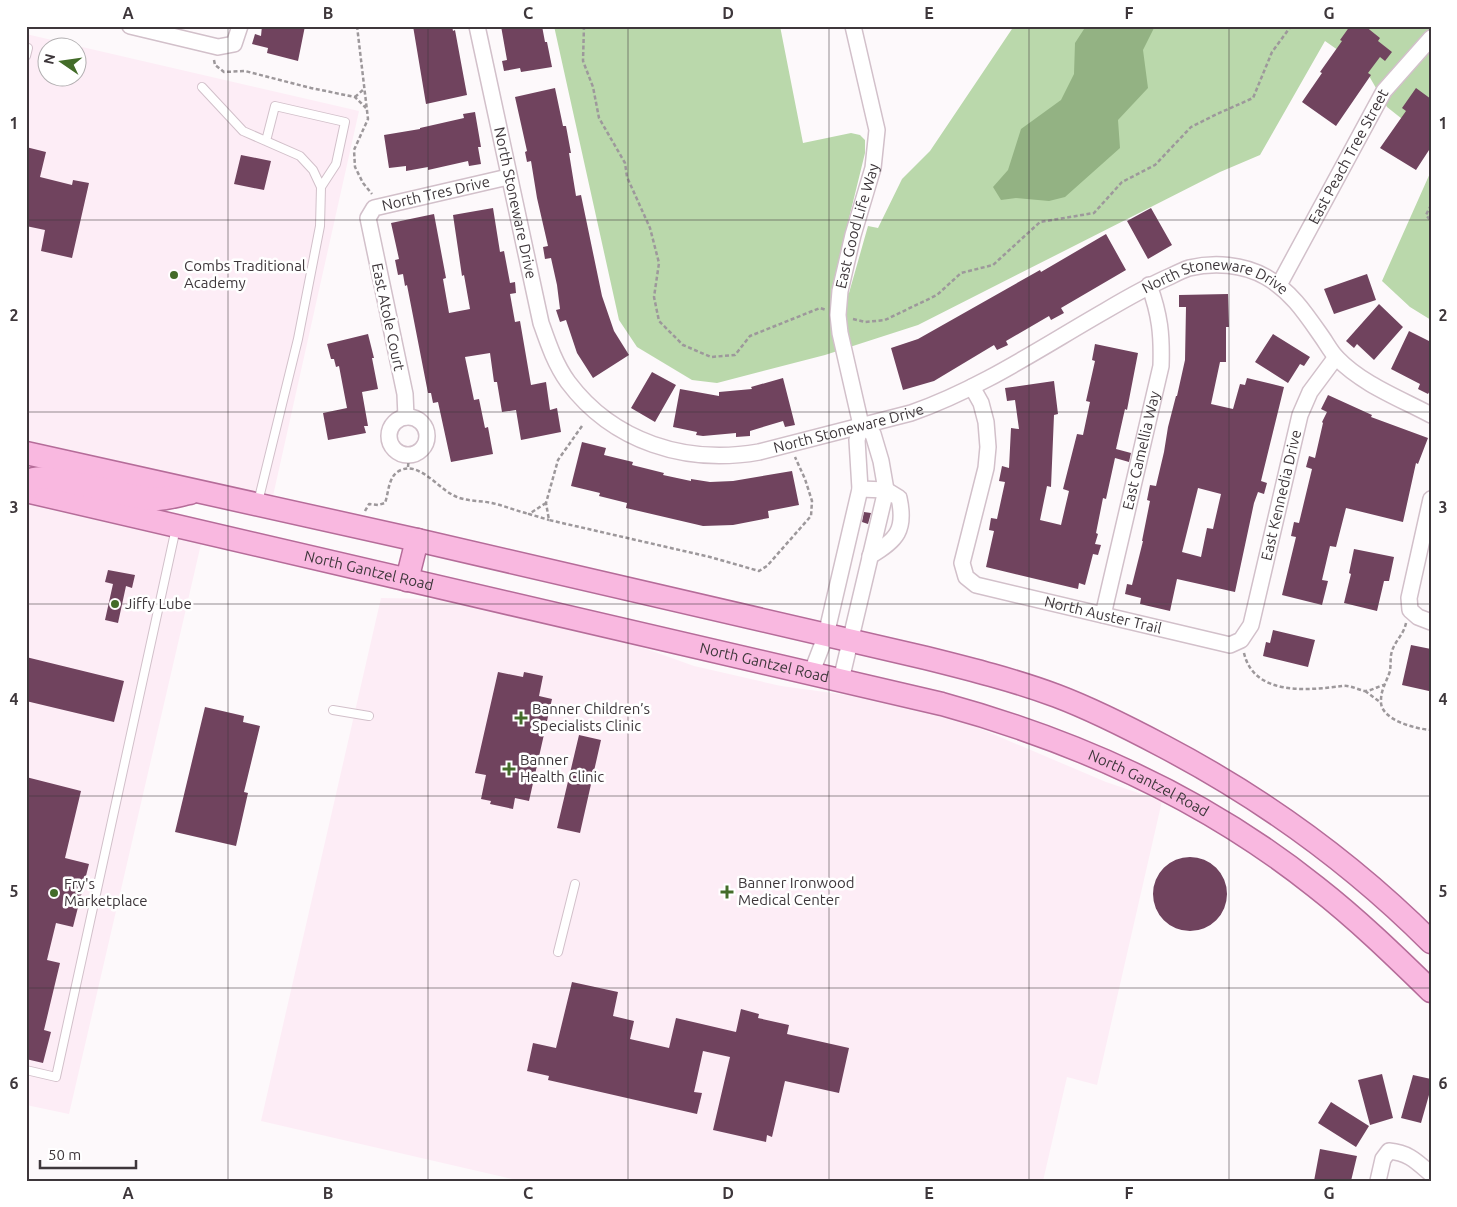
<svg xmlns="http://www.w3.org/2000/svg" width="1457" height="1207" font-family="Ubuntu,sans-serif">
	<rect width="100%" height="100%" fill="#fdf9fb"/>
	<path fill="#fdedf6" fill-rule="evenodd" d="M26,34L359,111L273,496L26,440ZM48,48H78V78H48Z
		M26,504L201,544L69,1114L26,1105Z
		M381,598L437,599L638,646L694,666L781,686L869,698L967,723L1106,782L1162,801L1097,1085L1067,1077L1043,1181H521L261,1121Z"/>
	<path fill="#bad8ab" d="M554,26H780L803,143L851,133L860,135L865,140V153L831,292L849,293L868,226L878,228L902,179L930,151L1014,26H1431V142L1387,107L1365,69L1325,41L1260,155L1220,172L918,325L825,355L717,383L692,380L637,347L619,320Z
		M1431,171V320L1410,307L1382,281Z"/>
	<path fill="#93b283" d="M1086,26H1155L1143,50L1148,88L1118,120L1120,148L1065,197L1049,201L1016,198L1001,200L993,187L1008,170L1021,129L1061,100L1074,74L1075,43Z"/>
	<path fill="#70435e" fill-rule="evenodd" d="M262,26H305L298,61L267,53L268,48L252,44L255,34L261,36Z
		M413,26H452L453,31L455,30L467,95L426,104Z
		M501,26H542L545,42H547L552,67L521,72L520,68L504,71L502,61L507,60Z
		M1350,26H1365L1380,38L1378,41L1392,52L1385,61L1380,57L1368,73L1371,75L1336,126L1302,102L1322,73L1320,72L1342,41L1340,40Z
		M555,88L563,126H566L571,153H569L576,196L581,195L602,296L614,331L629,355L593,378L577,353L566,320L560,322L556,310L560,309L557,285L551,258L545,259L543,247L548,246L537,198L531,161L527,162L525,152L527,151L515,97Z
		M1416,88L1431,99V147L1416,170L1380,148L1406,111L1402,108Z
		M475,112L481,147H478L481,164L469,166L468,161L428,170V167L406,171V166L389,168L384,135L420,129V128L464,118L463,114Z
		M26,147L46,152L40,177L72,185L73,180L89,183L72,258L41,251L45,230L26,226Z
		M241,155L271,161L264,190L234,184Z
		M493,208L500,252L504,251L510,283L515,282L516,293L510,294L515,322L520,321L531,385L546,382L550,410L557,408L561,432L521,440L516,410L502,412L497,382H494L490,353L465,357L474,400L479,399L485,428L488,427L493,454L451,462L438,402L433,403L431,393H428L407,285L405,286L403,274L398,275L395,260L399,259L391,223L434,214L446,278L443,279L449,313L470,309L464,275L462,276L453,215Z
		M1151,208L1172,245L1148,259L1127,221Z
		M1106,234L1126,270L1061,308L1064,313L1051,320L1049,316L1006,341L1008,345L997,350L994,345L934,381L903,390L891,348L918,339L1040,270L1041,272Z
		M1367,274L1376,300L1334,314L1324,289Z
		M1228,294L1229,327H1226V362H1220L1211,404L1233,409L1240,384L1245,385L1247,378L1284,387L1261,481L1267,483L1264,494L1258,492L1254,503L1235,592L1177,579L1170,611L1140,604L1141,598L1125,594L1127,584L1132,585L1143,541H1142L1150,501L1147,500L1150,485L1156,486L1164,452L1168,427L1176,396H1177L1185,360L1186,307H1179V295ZM1198,488L1221,494L1213,529L1207,528L1201,557L1182,552Z
		M1379,304L1403,327L1374,360L1357,344L1354,348L1346,341Z
		M1409,331L1431,342V389L1428,394L1418,389L1420,384L1391,369Z
		M368,334L374,358H372L378,389L362,392L368,426H364L366,433L328,440L323,413L347,408L339,366L336,367L334,359H331L327,344Z
		M1273,334L1310,357L1304,366L1300,364L1288,383L1255,362Z
		M1095,344L1138,353L1127,410L1125,409L1116,449L1131,453L1129,462L1115,458L1106,499L1103,498L1096,533L1098,534L1095,544L1101,545L1098,555L1093,554L1085,585L1079,583L1078,589L986,567L994,531L989,530L991,518L997,519L1005,482L999,481L1002,466L1009,468L1011,428L1019,429L1015,400L1007,401L1005,388L1054,381L1058,414L1054,415L1051,487L1047,486L1040,520L1061,525L1069,491L1063,489L1077,434L1083,435L1090,402L1086,401L1095,361L1092,360Z
		M652,372L676,385L655,422L631,408Z
		M783,378L795,425L785,427L783,421L750,431V436L736,437V433L703,436L696,435L697,432L673,427L680,389L719,396V392L752,389L751,387Z
		M1328,395L1372,415L1371,417L1428,438L1418,464L1416,463L1403,522L1346,508L1336,547L1330,546L1322,580L1328,581L1322,605L1282,595L1296,537L1291,536L1294,522L1299,523L1312,469L1306,467L1309,456L1315,458L1323,423L1322,422L1327,412L1321,409Z
		M582,442L606,448L604,455L633,462L632,465L664,473L663,475L691,481V479L710,482L733,481L792,471L799,505L768,511L769,518L733,525L703,526L626,508L627,503L599,496L600,493L571,486Z
		M864,512L871,513L868,524L862,522Z
		M1354,549L1394,557L1389,581H1384L1377,611L1344,603L1351,574L1349,573Z
		M108,570L135,575L132,588L126,586L118,623L105,620L113,584L105,582Z
		M1273,630L1315,640L1308,667L1263,656L1266,642L1270,643Z
		M1411,645L1431,649V683L1429,691L1402,685Z
		M26,657L124,681L114,722L26,701Z
		M498,672L523,677L524,672L543,676L539,696L552,699L529,801L515,798L513,809L490,804L491,801L481,799L486,775L475,773Z
		M205,707L244,716L243,722L260,726L244,792L248,793L236,846L175,832Z
		M579,735L601,740L580,833L557,828Z
		M26,777L81,791L65,858L89,864L73,927L56,923L47,960L60,963L44,1030L51,1032L43,1063L26,1059Z
		M1153 894a37 37 0 1 1 74 0a37 37 0 1 1-74 0Z
		M572,982L618,992L613,1016L634,1021L630,1039L669,1048L676,1018L736,1032L741,1009L759,1014L758,1018L789,1025L787,1034L849,1048L839,1093L785,1081L772,1137L767,1135L766,1142L713,1130L730,1057L703,1051L694,1092L702,1093L697,1114L548,1080L549,1076L527,1071L533,1043L556,1048Z
		M1382,1074L1393,1118L1370,1125L1358,1080Z
		M1413,1075L1431,1079V1088L1421,1123L1401,1118Z
		M1331,1102L1369,1126L1356,1147L1318,1123Z
		M1320,1149L1357,1156L1351,1181H1314Z"/>
	<g fill="none" stroke-linecap="round" stroke-linejoin="round">
		<g stroke="#d2c0ca" stroke-width="10">
			<path id="lane" d="M26,48H28L26,56
				M202,87L243,131L300,156L313,170L321,187L320,226L298,339L258,502
				M266,141L275,106L345,122L336,164L321,187
				M333,710L369,716
				M558,952L575,884
				M26,1070L56,1077L176,528"/>
		</g>
		<g stroke="#d2c0ca" stroke-width="18">
			<g id="street">
				<path d="M130,26L218,47L234,44L240,26"/>
				<path id="s1" d="M477,26L541,323C548,343 555,364 568,382C613,442 686,465 759,452L911,413C980,389 1042,347 1105,311C1127,298 1148,286 1171,276C1177,273 1183,270 1189,268C1214,262 1243,264 1266,277C1291,291 1306,314 1322,337C1327,344 1331,352 1337,358C1362,384 1399,398 1431,415"/>
				<path id="s2" d="M1279,285L1384,91L1431,38"/>
				<path id="s3" d="M972,387L981,403L986,422L988,447L986,468L962,563L966,577L976,585L1230,645L1241,640L1251,625L1300,415L1310,392L1336,357"/>
				<path id="s4" d="M406,417L405,394L368,218L374,208L508,177"/>
				<circle cx="408" cy="436" r="19"/>
				<path d="M860,489L886,490L899,498C906,530 897,540 870,556"/>
				<path d="M1431,499L1409,598L1410,610L1418,617L1431,622"/>
				<path id="s5" d="M1103,615L1161,366C1162,335 1160,315 1149,285"/>
				<path id="s6" d="M811,674L826,635L860,489L857,440L861,425L840,333L838,315L840,291L853,235L873,168L877,130L853,26"/>
				<path d="M841,680L886,490L881,461L873,434L861,425"/>
				<path d="M1378,1181L1383,1159L1389,1151C1409,1153 1416,1161 1431,1174"/>
			</g>
		</g>
		<g stroke="#b56c99" stroke-width="25">
			<g id="primary">
				<path d="M26,453L417,540L926,658C970,669 1014,680 1057,696C1094,710 1129,728 1163,746C1262,798 1352,863 1431,942"/>
				<path id="s7" d="M26,491L942,704C1077,741 1206,799 1316,887C1357,919 1394,955 1431,991"/>
				<path d="M26,491C27,487 28,482 31,480C44,470 133,500 155,499C167,499 179,495 190,493"/>
				<path d="M407,580L417,540"/>
			</g>
		</g>
		<path stroke="#9d989b" stroke-width="2.5" stroke-dasharray="4 2.5" stroke-linecap="butt" d="M357,26L368,119L354,150L355,167L363,183L372,194
			M584,26L583,61L593,87L599,118L625,163L627,177L650,228L659,263L654,297L659,321L683,345L711,357L735,355L750,336L820,308L826,310
			M214,60L215,65L224,72L245,71L311,88L355,97L366,108
			M355,97L364,89
			M1431,205L1426,215L1431,221
			M853,319L865,322L885,320L937,295L961,273L993,265L1040,222L1094,213L1122,182L1155,165L1191,127L1217,114L1253,98L1272,52L1291,26
			M582,426L558,460L546,503L549,520L710,557L759,571L767,566L811,516L812,501L805,479L795,457
			M408,467L409,455
			M546,503L529,514L549,520
			M365,511L369,504L378,505L385,503C389,492 388,475 401,470C418,462 437,486 451,494C464,502 478,500 492,503C505,506 517,511 529,514
			M1406,623C1404,634 1395,641 1392,651C1390,657 1391,664 1390,671C1387,681 1381,689 1381,700C1379,720 1416,729 1431,730
			M1244,653C1254,697 1310,690 1343,686C1351,685 1358,690 1365,691C1371,691 1379,686 1384,685
			M1365,691L1380,702"/>
		<use href="#lane" stroke="#fff" stroke-width="8"/>
		<use href="#street" stroke="#fff" stroke-width="15"/>
		<use href="#primary" stroke="#f9b8e0" stroke-width="22"/>
	</g>
	<path fill="none" stroke="#3e373b" stroke-width="1" stroke-opacity="0.55" d="M228,26V1181M428,26V1181M628,26V1181M829,26V1181M1029,26V1181M1229,26V1181M26,220H1431M26,412H1431M26,604H1431M26,796H1431M26,988H1431"/>
	<g fill="#436c29" stroke="#fff" stroke-width="2">
		<circle cx="174" cy="275" r="5"/>
		<circle cx="115" cy="604" r="5"/>
		<path d="M518.5 710.5h5v5h5v5h-5v5h-5v-5h-5v-5h5z"/>
		<path d="M506.5 761.5h5v5h5v5h-5v5h-5v-5h-5v-5h5z"/>
		<path d="M724.5 884.5h5v5h5v5h-5v5h-5v-5h-5v-5h5z"/>
		<circle cx="54" cy="893" r="5"/>
	</g>
	<g text-anchor="middle" stroke-width="5" stroke-linejoin="round" paint-order="stroke">
		<g font-size="15" fill="#3e373b" stroke="#fff">
			<text dy="5" stroke="none"><textPath href="#s2" startOffset="146">East Peach Tree Street</textPath></text>
			<text dy="5" stroke="none"><textPath href="#s4" startOffset="278">North Tres Drive</textPath></text>
			<text dy="5" stroke="none"><textPath href="#s1" startOffset="181">North Stoneware Drive</textPath></text>
			<text dy="5" stroke="none"><textPath href="#s6" startOffset="460">East Good Life Way</textPath></text>
			<text dy="5" stroke="none"><textPath href="#s1" startOffset="1081">North Stoneware Drive</textPath></text>
			<text transform="translate(388 317) rotate(78)" y="5">East Atole Court</text>
			<text dy="5" stroke="none"><textPath href="#s1" startOffset="676">North Stoneware Drive</textPath></text>
			<text dy="5" stroke="none"><textPath href="#s5" startOffset="169">East Camellia Way</textPath></text>
			<text dy="5" stroke="none"><textPath href="#s3" startOffset="634">East Kennedia Drive</textPath></text>
			<text dy="5" stroke="none"><textPath href="#s7" startOffset="352">North Gantzel Road</textPath></text>
			<text dy="5" stroke="none"><textPath href="#s3" startOffset="340">North Auster Trail</textPath></text>
			<text dy="5" stroke="none"><textPath href="#s7" startOffset="758">North Gantzel Road</textPath></text>
			<text dy="5" stroke="none"><textPath href="#s7" startOffset="1162">North Gantzel Road</textPath></text>
		</g>
		<g font-size="15" fill="#3e373b" stroke="#fff" text-anchor="start">
			<text x="184" y="271">Combs Traditional<tspan x="184" dy="17">Academy</tspan></text>
			<text x="125" y="609">Jiffy Lube</text>
			<text x="532" y="714">Banner Children’s<tspan x="532" dy="17">Specialists Clinic</tspan></text>
			<text x="520" y="765">Banner<tspan x="520" dy="17">Health Clinic</tspan></text>
			<text x="738" y="888">Banner Ironwood<tspan x="738" dy="17">Medical Center</tspan></text>
			<text x="64" y="889">Fry's<tspan x="64" dy="17">Marketplace</tspan></text>
		</g>
	</g>
	<rect width="1457" height="1207" fill="none" stroke="#ffffff" stroke-width="55"/>
	<g transform="translate(62 62) rotate(283)"><circle r="24" fill="#ffffff" stroke="#b2afb1"/>
	<path d="M0-4L9 19L0 12L-9 19Z" fill="#436c29"/>
	<text y="-8" font-size="14" font-weight="bold" text-anchor="middle" fill="#3e373b">N</text>
	</g>
	<path d="M40 1160v8h96v-8" fill="none" stroke="#3e373b" stroke-width="2.5"/>
	<text x="48" y="1160" font-size="15" fill="#3e373b" stroke="#ffffff" stroke-width="4" paint-order="stroke">50 m</text>
	<rect x="28" y="28" width="1402" height="1152" fill="none" stroke="#3e373b" stroke-width="2"/>
	<g font-size="16" text-anchor="middle" font-weight="bold" fill="#3e373b">
		<text x="128" y="19">A</text>
		<text x="328" y="19">B</text>
		<text x="528" y="19">C</text>
		<text x="728" y="19">D</text>
		<text x="929" y="19">E</text>
		<text x="1129" y="19">F</text>
		<text x="1329" y="19">G</text>
		<text x="14" y="129">1</text>
		<text x="1443" y="129">1</text>
		<text x="14" y="321">2</text>
		<text x="1443" y="321">2</text>
		<text x="14" y="513">3</text>
		<text x="1443" y="513">3</text>
		<text x="14" y="705">4</text>
		<text x="1443" y="705">4</text>
		<text x="14" y="897">5</text>
		<text x="1443" y="897">5</text>
		<text x="14" y="1089">6</text>
		<text x="1443" y="1089">6</text>
		<text x="128" y="1199">A</text>
		<text x="328" y="1199">B</text>
		<text x="528" y="1199">C</text>
		<text x="728" y="1199">D</text>
		<text x="929" y="1199">E</text>
		<text x="1129" y="1199">F</text>
		<text x="1329" y="1199">G</text>
	</g>
</svg>
